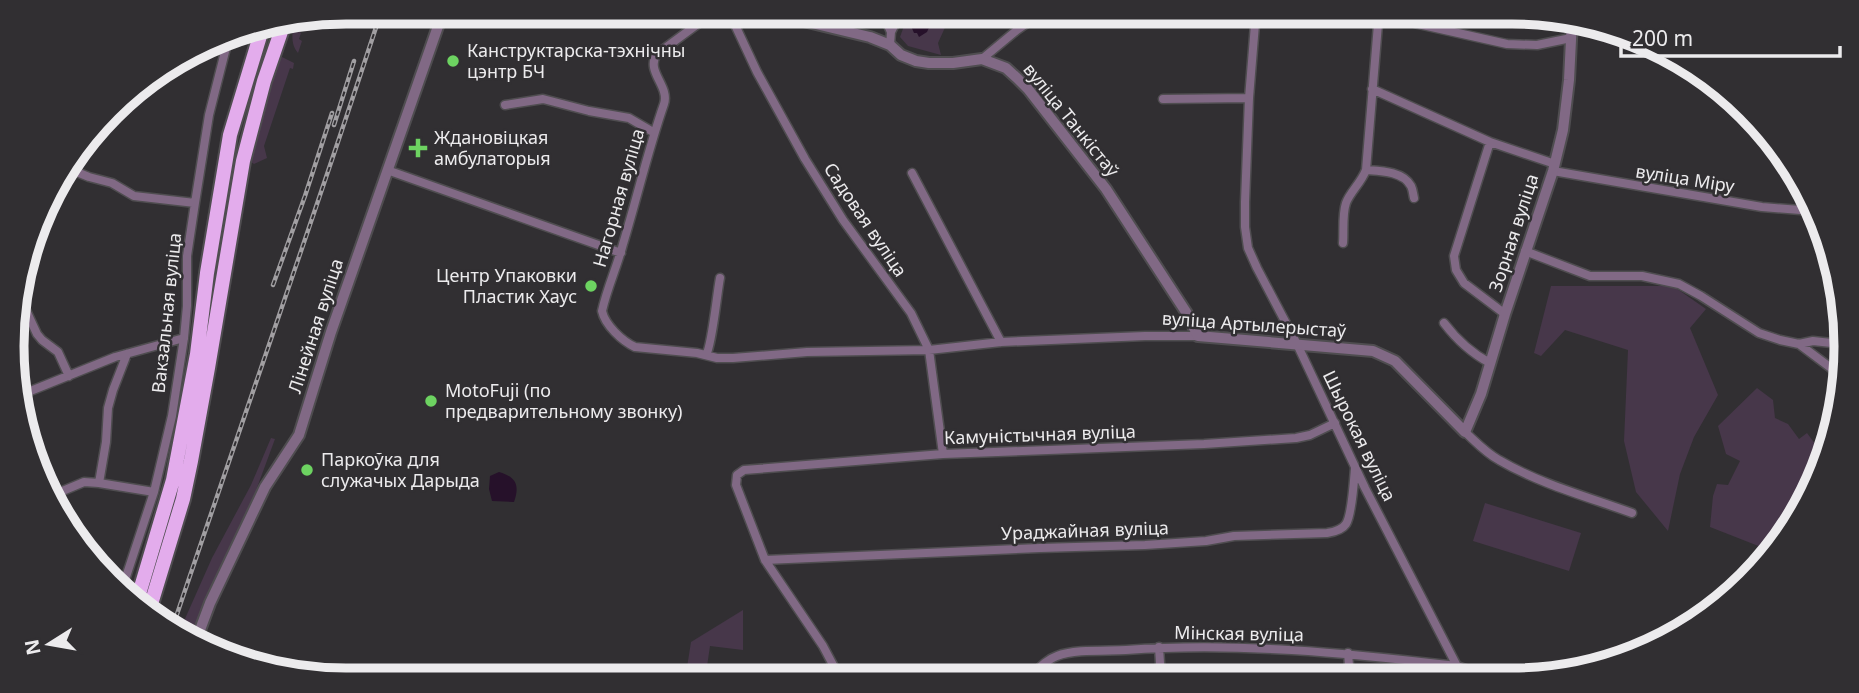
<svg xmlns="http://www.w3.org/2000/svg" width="1859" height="693" font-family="'Noto Sans',sans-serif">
	<rect width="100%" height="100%" fill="#312f32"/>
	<path fill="#47374a" d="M909,12H952L938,43L941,55L908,46L900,37Z
		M302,20L298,31L301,33L299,39L302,41L298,53C290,44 292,31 295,21Z
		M282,57L294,63L293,69L290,68L264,146L267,158L254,164L251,162L253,151L279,60Z
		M1551,286H1673L1706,309L1690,328L1718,395L1694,437L1680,474L1668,531L1636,492L1624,441L1628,350L1565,330L1541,356L1534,353Z
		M1757,388L1773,400L1775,418L1788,424L1799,439L1807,433L1821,452L1817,473L1791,532L1781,543L1761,547L1710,527L1713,496L1717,484L1728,485L1740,461L1726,454L1718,426Z
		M271,438L275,439L225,574L197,638L180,630L212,558L251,485Z
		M1485,503L1581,533L1569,571L1473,541Z
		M743,610V650L710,646L705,680H685L691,642Z"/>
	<path fill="#26112a" d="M918,12H936L927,32L919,37L917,33H914L911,26Z
		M499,472C516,477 520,485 514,502L492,501L489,489L490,476Z"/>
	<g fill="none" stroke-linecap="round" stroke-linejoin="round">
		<g stroke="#4f4d50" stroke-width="11">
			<path id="minor" d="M714,12L657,54C645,71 670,86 664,104C648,150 637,198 623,244C617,267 607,288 602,311C605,325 622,341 635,347L697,353L717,358H733L807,352L929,350L1001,342L1145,336H1198
				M729,12L757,72L805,159L843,220L911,313L929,350L943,454
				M882,12L891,32L890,45
				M1256,12L1249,98L1245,202V227L1248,248L1257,268L1297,344L1365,488L1457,666L1491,678
				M1384,12L1418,24L1507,44L1537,45L1571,38
				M1139,17L1159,14L1253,12
				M891,32L901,12
				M982,59L1017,30L1043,12
				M1372,89L1490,142L1555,164
				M1163,99L1249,98
				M505,105L543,99L589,111L629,118L653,132
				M1490,142L1454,256L1456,270L1464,283L1505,314
				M67,168L89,177L112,183L134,196L195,203
				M387,170L621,253
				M1366,170C1380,171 1403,171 1411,186C1413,190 1413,194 1414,198
				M1553,171L1762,207L1813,211
				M912,173L1001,342
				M1343,243C1344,231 1342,215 1346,203C1350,192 1361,183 1366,170L1379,12
				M1525,251L1590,276H1642L1679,284L1701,296L1759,333L1780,340L1799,344L1813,341L1841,344
				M18,293L37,334L42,340L58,352L69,376
				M1444,323C1457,340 1471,353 1490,363
				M1799,344L1831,368L1839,379
				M706,355C712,346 717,293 720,278
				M18,396L115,357L184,338
				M1465,432C1476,442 1486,453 1499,460C1540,484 1588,497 1632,513
				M99,483L154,492
				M53,495L84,482L99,483L106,442L108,408L113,390L127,354
				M765,560L1040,548L1145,545L1206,541L1234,536L1327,533C1334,532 1342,530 1346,524C1352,515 1354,480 1355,468
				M1765,561L1764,549L1777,548
				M122,589L154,492L172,416L184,338L187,306V256L195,203L209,115L229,36
				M1159,647L1161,679
				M1348,653L1350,678
				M747,672L782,680
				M1028,679C1037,671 1045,660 1057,656C1074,649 1107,651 1126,650C1237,642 1347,653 1457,666
				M841,680L823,646L765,560L736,485L737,475L744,470L943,454L1204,444L1296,438L1310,435L1335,423"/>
		</g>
		<g stroke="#4f4d50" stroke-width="14">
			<path id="tertiary" d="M766,12L870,37L890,45L901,55L916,61L929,63H953L982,59L1006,68L1017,78L1028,89L1106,189L1186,312L1198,336L1373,351L1395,361L1465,432L1481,394L1505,314L1553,171L1563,130L1569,80L1572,20
				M197,638L210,603L265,487L299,435L331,332L443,12"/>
		</g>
		<g stroke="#4f4d50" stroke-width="18">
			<path id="trunk" d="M136,604L173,480L197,354L207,273L230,135L263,26
				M148,614L183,499L191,461L208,368L243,161L264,81L284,23"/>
		</g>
		<use href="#minor" stroke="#816985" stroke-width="8"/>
		<use href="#tertiary" stroke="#816985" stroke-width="10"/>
		<use href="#trunk" stroke="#e3acec" stroke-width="14"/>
		<g stroke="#a19fa2" stroke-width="4.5">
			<path id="rail" d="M334,125L354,61
				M273,285L305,196L332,113
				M173,626C242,421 314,218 381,12"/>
		</g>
		<use href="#rail" stroke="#312f32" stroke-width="2" stroke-dasharray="5" stroke-linecap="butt"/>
	</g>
	<g fill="#6dd361" stroke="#312f32" stroke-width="2.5">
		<circle cx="453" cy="61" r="7"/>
		<path d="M414.5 137.5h7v7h7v7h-7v7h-7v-7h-7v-7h7z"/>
		<circle cx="591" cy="286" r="7"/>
		<circle cx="431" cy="401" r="7"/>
		<circle cx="307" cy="470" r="7"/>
	</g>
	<g text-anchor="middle" stroke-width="5" stroke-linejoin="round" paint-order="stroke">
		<g font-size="18" fill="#ecebed" stroke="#312f32" text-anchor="start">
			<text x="467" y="57">Канструктарска-тэхнічны<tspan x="467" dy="21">цэнтр БЧ</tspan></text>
			<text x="434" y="144">Ждановіцкая<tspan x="434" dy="21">амбулаторыя</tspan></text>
			<text x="577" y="282" text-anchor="end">Центр Упаковки<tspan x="577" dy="21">Пластик Хаус</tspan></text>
			<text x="445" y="397">MotoFuji (по<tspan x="445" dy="21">предварительному звонку)</tspan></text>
			<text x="321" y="466">Паркоўка для<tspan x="321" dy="21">служачых Дарыда</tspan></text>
		</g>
		<g font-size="18" fill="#ecebed" stroke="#312f32">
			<text transform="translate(1071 120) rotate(51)" y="6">вуліца Танкістаў</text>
			<text transform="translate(1685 179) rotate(9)" y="6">вуліца Міру</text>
			<text transform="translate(619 198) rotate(-74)" y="6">Нагорная вуліца</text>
			<text transform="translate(865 220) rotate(56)" y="6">Садовая вуліца</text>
			<text transform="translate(1514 233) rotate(-72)" y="6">Зорная вуліца</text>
			<text transform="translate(167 313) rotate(-84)" y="6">Вакзальная вуліца</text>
			<text transform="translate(1254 325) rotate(4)" y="6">вуліца Артылерыстаў</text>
			<text transform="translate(316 326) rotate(-72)" y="6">Лінейная вуліца</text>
			<text transform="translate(1040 435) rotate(-2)" y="6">Камуністычная вуліца</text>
			<text transform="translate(1359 436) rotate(64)" y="6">Шырокая вуліца</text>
			<text transform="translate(1085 531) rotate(-2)" y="6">Ураджайная вуліца</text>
			<text transform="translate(1239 634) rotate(1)" y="6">Мінская вуліца</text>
		</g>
	</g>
	<path d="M0 0H1859V693H0ZM346 24H1512A322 322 0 0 1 1834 346V346A322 322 0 0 1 1512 668H346A322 322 0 0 1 24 346V346A322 322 0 0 1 346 24Z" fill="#312f32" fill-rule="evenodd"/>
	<path fill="none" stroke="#ecebed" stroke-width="9" d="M346 24H1512A322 322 0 0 1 1834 346V346A322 322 0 0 1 1512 668H346A322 322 0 0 1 24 346V346A322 322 0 0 1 346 24Z"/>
	<g transform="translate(49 644) rotate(259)" stroke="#312f32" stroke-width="5" paint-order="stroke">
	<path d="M0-5L12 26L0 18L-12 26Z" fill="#ecebed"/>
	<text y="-10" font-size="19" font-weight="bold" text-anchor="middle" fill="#ecebed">N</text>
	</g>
	<path d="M1621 46v10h219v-10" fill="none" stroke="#ecebed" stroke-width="3.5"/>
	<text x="1632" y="46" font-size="21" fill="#ecebed" stroke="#312f32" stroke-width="5" paint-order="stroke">200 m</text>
</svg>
